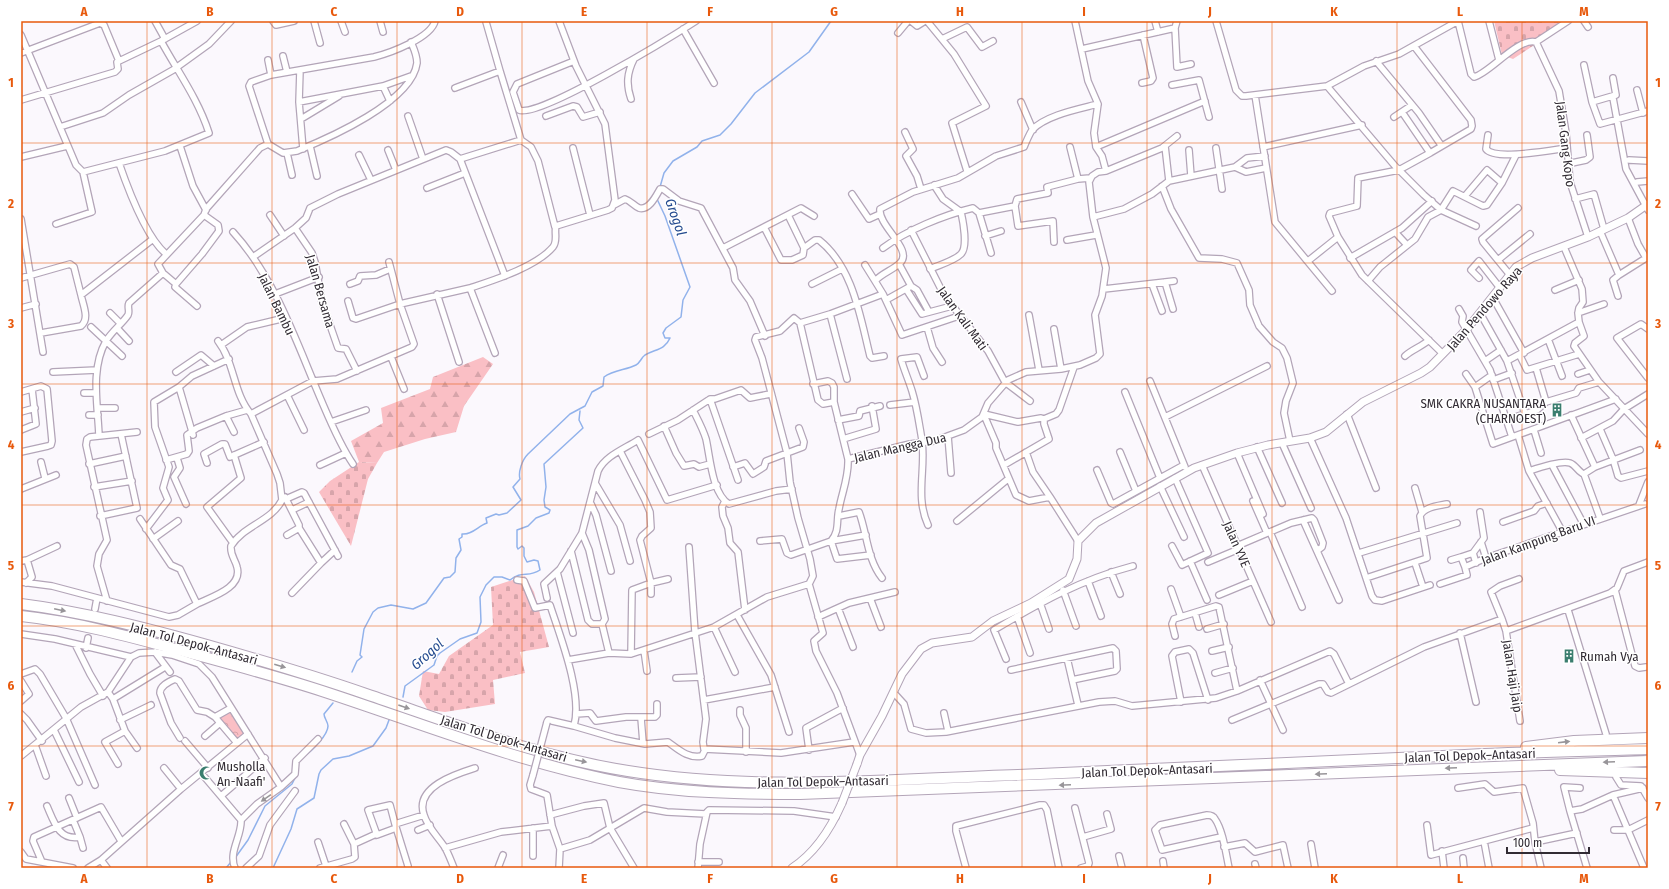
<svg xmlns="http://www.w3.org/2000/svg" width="1669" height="889" font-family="'Fira Sans Condensed',sans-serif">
	<defs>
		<pattern id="forest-firs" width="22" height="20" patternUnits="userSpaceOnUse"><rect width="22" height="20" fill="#fabfc5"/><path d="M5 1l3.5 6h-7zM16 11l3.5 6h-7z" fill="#d7a4aa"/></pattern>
		<pattern id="cemetery-stones" width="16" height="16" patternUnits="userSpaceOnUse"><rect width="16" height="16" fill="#fabfc5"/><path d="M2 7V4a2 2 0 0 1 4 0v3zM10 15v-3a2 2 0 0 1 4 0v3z" fill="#d7a4aa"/></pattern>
		<pattern id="park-crowns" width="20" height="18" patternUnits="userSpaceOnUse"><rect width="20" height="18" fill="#fabfc5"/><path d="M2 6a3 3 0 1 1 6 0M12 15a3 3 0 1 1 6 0" fill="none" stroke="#d7a4aa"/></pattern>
	</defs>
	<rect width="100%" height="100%" fill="#fbf8fd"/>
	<path fill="url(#forest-firs)" d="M483,357L493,364L464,406L456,432L425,439L384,452L377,463L359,462L351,441L383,423L381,408L430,389L433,377Z"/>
	<path fill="url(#cemetery-stones)" d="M1494,21H1571L1513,59L1502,55Z
		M359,462L377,463L368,479L351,546L319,492L330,481Z
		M525,576L534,592L549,647L520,652L525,673L493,680L495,704L445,712L428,710L419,696L423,671L439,674L449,656L493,625L491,587Z"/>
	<path fill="url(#park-crowns)" d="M231,709L248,733L237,743L216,717Z"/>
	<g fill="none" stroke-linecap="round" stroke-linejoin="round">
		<path stroke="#91b2eb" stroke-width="1.5" d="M660,187L664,173L673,161L697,147L702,141L720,135L731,124L755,93L809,52L831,21
			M352,672L357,661L362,657L360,655L364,629L373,612L378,608L391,605L413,609L426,603L444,578L450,577L455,572L456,558L461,550L459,539L462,537V534C472,535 478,526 487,523L486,518L496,514L499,515L507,513L521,500L513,487L520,479C518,472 522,460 528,454L570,414L585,406L592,392L603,386L604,377C614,370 626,370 636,365C640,363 641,358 645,355C655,349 665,350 670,338H665L663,333L666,328L681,317L683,300L690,287L665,216L657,199
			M403,697L405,686L434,665L437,656L440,653L460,639L477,633L481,622L480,597L486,585L494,577H502L510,580C522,570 528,578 540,570L538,561L534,560L527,562L524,556V548L522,546L518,549L517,547V530L528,526L536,518L549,513L550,510L545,507L544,500L546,487L544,464L583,428L579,420L580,411
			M304,756C312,751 328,735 328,726C328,722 324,718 324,714L333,703
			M235,858L248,840L265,806L292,784L296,776
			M226,868L231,862
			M273,868L291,829L297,809L314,798L319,774L321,770L333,759L349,756L373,746L386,728L389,720"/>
		<g stroke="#b3a5b8" stroke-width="8">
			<path id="minor" d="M155,21L165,39
				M273,21L276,25L294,21
				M314,21L320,43
				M341,21L345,32
				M380,21L383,32
				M911,21L917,26L925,21
				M927,21L954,54L986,106L952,123L967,171
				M1155,21L1158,32
				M1177,21L1175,28L1177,67L1191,64
				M1216,21L1236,90L1242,96H1246L1327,86L1364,66L1399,54L1458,21
				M1458,21L1471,74L1474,77C1490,73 1518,37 1536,42
				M1489,21L1499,60
				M1584,21L1588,27
				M486,22L500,71
				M683,29L714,83
				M898,33L908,21
				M21,35L76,165L83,172L165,151L209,133C198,99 178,72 161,41
				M942,39L967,27L982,47L993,41
				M1536,42L1559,91L1566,133L1570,182L1588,237
				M1536,42L1568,21
				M1082,49L1175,28
				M21,53L100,23L104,25L119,61
				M283,56L287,72
				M268,60L271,75L374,57C390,53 431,38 435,21
				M574,61L517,84L513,92L519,110C538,119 673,36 696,21
				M1376,61L1419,113L1441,145
				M1584,65L1592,102L1600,124L1648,111
				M300,70L299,102L303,149
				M1142,83L1151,81L1153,78L1143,35
				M1172,85L1199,80L1209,117
				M383,86L390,101
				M1327,86L1395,166L1424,195L1441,210L1476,226
				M455,88L500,71L521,140
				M1637,90L1643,113
				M1255,95L1275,222L1332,291
				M1613,98L1626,169L1648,210
				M631,99C626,84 627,73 634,59
				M21,100L115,72L118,69L117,62L161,41L197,21
				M299,102L383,86L411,76
				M1021,102L1033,130
				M1592,102L1616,95L1613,78
				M1402,112L1430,153L1471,129L1472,126L1471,120L1414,46
				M408,116L423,159
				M546,116L573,106L577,107L583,117L600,112
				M1394,117L1412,105
				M301,119L339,96
				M60,127L103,113L129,95L173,70L209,44L231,21
				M905,132L913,149L906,156L917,176L921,189
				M1488,135L1486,149C1495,161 1552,150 1567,148
				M521,140L531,147L538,161L555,227
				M268,144L249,86L251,82L271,75
				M180,146L193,186L206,210
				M310,146L317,176
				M1165,146L1169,181
				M1070,147L1078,179
				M1096,147L1205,101
				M1263,147L1362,125
				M573,148L590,215
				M1216,148L1222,189
				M388,150L396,170
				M1189,150L1191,176
				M287,153L292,175
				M1430,153L1399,170L1358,178L1357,206L1330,213L1329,216L1338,237L1362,275L1443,354
				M359,155L371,180
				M21,157L67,146
				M460,159L521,140
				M1629,160L1648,161
				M119,163C128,189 146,237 166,254
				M1567,164L1586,160L1590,157L1587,135
				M1235,167L1247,158L1265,156
				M1106,171L1162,148L1177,136
				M1637,182L1648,181
				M1162,186L1171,209L1199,258L1222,259L1237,263L1249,290L1250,305L1259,326L1273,342L1282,348L1287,358L1293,383L1286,401L1284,413L1290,441
				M427,188L465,173
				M852,194L869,219L880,214
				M1465,196L1487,170L1502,183
				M1575,199L1594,194L1604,229
				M614,205L625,199C631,201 634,206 639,208C649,211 656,196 660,189H663L679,201L701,208L733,268L735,280L750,301L765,336
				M979,213L991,253
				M270,215L284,236
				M788,215L804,248
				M1093,217L1124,209L1152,194L1169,181L1235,167L1246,172L1266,168
				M21,219L43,352
				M56,224L92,212L83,172
				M764,227L781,260H792L803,255L804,248L815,240H819C853,267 860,316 870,356L872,358L884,356
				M295,228L312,253L315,262L322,302L338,348L346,349L357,371
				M911,230L944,295L988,351L1005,382L1030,401
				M1600,231L1619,275L1613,280L1618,296
				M233,232C276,279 297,344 322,402C331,423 340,445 353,464
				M1395,232L1407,245
				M985,236L1001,231
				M1067,240L1096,235
				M1054,242L1053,221L1018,226L1015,206L1017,199L1048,193L1047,187L1078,179L1090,178
				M1564,247L1582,289L1583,302L1579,308L1578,313L1579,322L1584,336L1575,343L1574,346L1599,382L1648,434
				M723,248L801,208L814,216
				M883,248C907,230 944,215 973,208L979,213L1015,206
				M253,257L295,228L306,218L310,208L338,194L446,150L451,152L460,159L505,276
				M1350,258L1402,228L1432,201
				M1498,260L1530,234
				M1308,261L1338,237
				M899,264L911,286
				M865,265L875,281
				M930,269C939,265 954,261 961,254C968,247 963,221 961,212L943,199L934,185
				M1510,275L1483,242L1482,239L1518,208
				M1619,275L1646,258L1638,244L1628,218
				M21,278L70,264L74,267L81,295L153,239
				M1479,278L1471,270L1479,261L1500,288
				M1368,281L1380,267L1415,239L1428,217L1441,210L1453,191L1483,206L1487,205L1502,183L1516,155
				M1165,282L1173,309
				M176,284L163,273L158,264L204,215L206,209L260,148L268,144L283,153L297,151C329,138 412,102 417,63C417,55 414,49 411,42
				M350,284L358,281L360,276L376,275L390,269
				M812,284L842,269
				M1152,284L1162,311
				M906,289L922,314L952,306
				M1104,289L1174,281
				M1555,290L1579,280
				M275,294L319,277
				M437,294L459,362
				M883,294L875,281C882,273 893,270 900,263C914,250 878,226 880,209L913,192L958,178L996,156L1024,147C1026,142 1029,135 1032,130C1046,115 1079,109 1098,104
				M1493,298L1524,353
				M886,300L911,286L917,290L929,312
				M348,301L353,318L356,319L400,304L389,262
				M197,306L175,287L176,284L202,254L219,231L218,225L204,215
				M21,308L36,304
				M1459,309L1463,316L1462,322L1490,370L1512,437
				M110,313L120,323
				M1480,313L1507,361L1525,414
				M1578,313L1604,304
				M830,314L847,379
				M1029,315L1039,370
				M91,327L122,356
				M927,327L933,348L942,362
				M117,328L129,341
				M1054,329L1061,369
				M1648,329L1641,324L1617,338L1648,378
				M41,333L81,326C90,319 83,305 81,295
				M1548,339L1562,376
				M218,341C235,363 233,393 251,414
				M221,345L247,327L285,318
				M495,353L470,288C494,280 536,267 553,247C558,241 554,232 556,226L608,210L612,208L615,200L605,124L576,66L559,21
				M1405,356C1413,349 1421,347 1429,340
				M1520,356L1527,370L1579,354
				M391,357L404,389
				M1485,361L1501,350
				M1507,361L1579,322
				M1536,368L1546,402
				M53,372L97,370
				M176,372L201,355L214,366
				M1466,374L1475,387
				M1578,374L1590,370
				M1492,375L1475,387L1493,444L1616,399
				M924,376L917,357L901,359C904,370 909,381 912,391C917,407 919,423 922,440C926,469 915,497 928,525
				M1493,380L1512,373
				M1150,381L1185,467
				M813,384L828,381L832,383L834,387V402
				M179,387L193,435
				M21,392L41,386L47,389L52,441L51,445L48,446L21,452
				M1125,392L1160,478
				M84,393H96
				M287,395L304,430
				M710,399L738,480
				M890,405L915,402
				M98,408H115
				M693,410C698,420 703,429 706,439C710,456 712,494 729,504L776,491L792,489
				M21,412L35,408
				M984,414L1018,422L1041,418L1044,419L1056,414L1059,410L1074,367
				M1347,414L1376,488
				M89,415H98
				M984,415L996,443V448L1016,495L1029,501L1050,497L1078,541
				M1571,415L1595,467
				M1165,417L1267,366
				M838,420L859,416L860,411L880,406
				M1506,420L1537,410L1546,402L1576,393L1579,388L1599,382
				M331,422L366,410
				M664,426L676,453L684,466L694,464L699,467L710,464
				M1600,429L1613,459L1618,476L1621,478L1648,471
				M21,430L36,424L32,389
				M1534,430L1541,453
				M234,432L226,416L247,410
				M649,434L678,420L710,399H715L741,390L750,398L770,394
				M1518,435L1529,471L1562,531
				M99,436C98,406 90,369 106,341C112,331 122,324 128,315C130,311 127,307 129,303L163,273
				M948,436L951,473
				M1310,438L1346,518L1372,596L1375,600L1382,601L1430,585
				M1581,438L1613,421L1624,409L1648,394
				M843,439L876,429L872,406
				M1282,443L1311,508
				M1257,447L1282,503
				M620,451L645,500L650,512L651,528L642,536L640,540L651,583L668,579
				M1026,452L1033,472L1050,497
				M1120,452L1136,491
				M1237,453L1263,514
				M177,458L180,468L174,477L186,504
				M848,459L834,402L823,404L818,400L800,323L830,314L883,294L902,335L959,316
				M166,460L187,454L189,451L187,435L197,428L226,416
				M41,462L45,478
				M207,463L204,454L222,444H225L230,457L264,442
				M89,464L126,456
				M320,465L346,453
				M1004,465L1049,439L1044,424V419
				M1202,465L1271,622
				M1552,465L1583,523
				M733,467L745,463L753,474L764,467L766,461L803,447L804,442L799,428
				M1097,470L1111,503L1113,504L1184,465
				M1529,471C1538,468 1561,460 1570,463C1576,465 1578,472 1584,474
				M1584,474L1595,467L1640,450
				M1584,474L1600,518
				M595,483L620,525L630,561
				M1160,486L1184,537
				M94,487L132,481
				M1415,488L1422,512
				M21,489L56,475
				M285,497L299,525V528L287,535
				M286,499L302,492L304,493L338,556
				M725,501L722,507L723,516L728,528L730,543L738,552L745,610
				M1253,501L1267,533
				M591,504L596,515L611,571
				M1639,505L1648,482
				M292,510L309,502
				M100,516L137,508L121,434
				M839,516L859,512C867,533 867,559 882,578
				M1303,520L1339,600
				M957,521L1008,479
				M1503,522L1534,511L1538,506L1547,503
				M299,528L321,563L335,550
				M146,529L168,500L163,488L169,467L155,427L154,402L179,387L192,376L229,359
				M1270,532L1302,607
				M582,533L589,550L605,619L602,624
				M866,535L831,541L837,559L871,555
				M153,539L178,521
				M760,541L782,539L787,553L791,555L831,541C840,531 836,520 839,509C842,492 849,477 848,459L910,444L934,441L964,430L982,417L988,403L1008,380L1026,372L1061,369L1080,365L1096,358L1100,354L1095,315L1102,296L1106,268L1093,217L1089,182L1092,176L1098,172L1106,171L1102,156L1096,147L1094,133L1098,104L1088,81L1075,21
				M1481,542L1486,558
				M233,543L207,507L241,478L234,455
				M1172,546L1182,565L1208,553L1175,478
				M1237,546L1291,523L1312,518L1314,520L1323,543L1322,547L1318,550
				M689,547L695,632L706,719L703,742L704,749L781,753L854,742
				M571,551L588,620L592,624H602L609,653
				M1359,553L1457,523
				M1461,557L1473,553
				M27,560L57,546
				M1451,560L1461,557L1465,567
				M21,561L27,560L32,577L26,583
				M1190,561L1207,600
				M1208,562L1239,549
				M1415,563L1423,587
				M1476,563L1473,553L1484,538L1480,512
				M557,572L573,633
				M1111,572L1120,594
				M1366,578L1427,558L1420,516C1424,507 1437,506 1447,504
				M517,580L524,581L535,608L550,605C560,636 583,694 574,726L548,720L547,722
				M1088,581L1101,616
				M21,582L52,586L169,617L178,615L197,604L180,569L171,565L140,519
				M809,584L823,633L814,641L816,651L837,693L860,755
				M1440,584L1467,575L1465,567L1486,558L1645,504
				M1171,589L1181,617
				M1063,590L1076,626
				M1615,590L1635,666L1639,668L1646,667
				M292,593L321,563
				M1219,595L1253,581
				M547,598L544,584L560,569L582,533L598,471C605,456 624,449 638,440L667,500L717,485
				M870,598L881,627
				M107,601L97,566L99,554L107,540L86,445L87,439L90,437L137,432
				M1040,603L1049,629
				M197,604C211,597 243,588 237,567C235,559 230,555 231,546C243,526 272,521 282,500L280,483L277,474L251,414L313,381L337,379L412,347L414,344L400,304L470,288
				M838,608L853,647
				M95,609L97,598
				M1568,610L1606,734
				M1195,613L1199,627
				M737,615L771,675L789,732
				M1017,616L1030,653
				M818,617L849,603L895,592
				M1502,619L1491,592L1500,586L1519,579
				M714,627L735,672
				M1207,629L1224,624
				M1506,631L1610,593L1617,588L1624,571L1648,562
				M1460,633L1476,702
				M21,634L55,639L131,657
				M1175,636L1172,624L1174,619L1216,606L1219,607L1237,691
				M75,644L90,674L103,696
				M86,648L88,638
				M644,650L647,671
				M1212,651L1229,647
				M155,652L170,672
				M631,654L632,590L651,583V594
				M1067,658L1078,705
				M1006,659L994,630C1041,602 1080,580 1133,566
				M568,660L609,653L631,654L714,627L767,597L809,584L813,576L810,559L798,518L790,482L787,453L762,358L755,340L756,337L780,331L794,318L800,323
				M1011,670L1113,648L1116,651L1117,669L1115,671L1072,680
				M1215,673L1233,668
				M21,674L35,669L40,674L66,718L95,785
				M676,678L701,677
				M1260,680L1283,730
				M21,681L29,694L21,701
				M108,692L113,699L125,731L137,748
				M894,693L904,704L911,729L926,733L946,732L1099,702L1115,701L1132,706L1216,698L1237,691L1330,651L1334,654L1349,684
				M113,699L165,667
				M704,700L775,687
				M1181,702L1172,656L1175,652L1189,649L1193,653L1208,700
				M231,708L215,717L237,743
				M740,710V715L746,728V752
				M944,713L948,731
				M21,714L27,720L42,741
				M576,714L590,713L596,721L626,717H655L657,715V704
				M641,718L643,743
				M120,720L151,705
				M1232,720L1319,684H1323L1328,692L1331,693L1424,647L1502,619L1506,631L1520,721
				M574,726L615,738L645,744L668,742C678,749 688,759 702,756L705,750
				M54,730L79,782
				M205,736L220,723
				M180,738L171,723L160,693C160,686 168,682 175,679L179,681L197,710L207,712L215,717
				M185,741L208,768
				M35,745L46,776
				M809,750L806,728L843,708
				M21,756L81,707L108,692L131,657L139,653L155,652L172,655L199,664L212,677L281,787L257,804L241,820
				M118,764L105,742L125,731
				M164,768L181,789
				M202,774L241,820C242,836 228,852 235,868
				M533,775L530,785L531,789L547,795L552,826L560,849L590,840L644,808L667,812L706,814
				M1616,777L1621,785L1641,786L1648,798
				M281,787L295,774L296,761L318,739
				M1458,788L1485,784L1494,792L1523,788L1533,823L1535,842L1541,868
				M1613,795L1643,788
				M221,796L265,758
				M69,798L77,818
				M47,806C54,822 59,841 80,837L73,820
				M1075,808L1089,863L1088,866L1081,868
				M1570,811L1564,787L1580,788
				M550,815L584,806L604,803L610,828L634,868
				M395,824L408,866
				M1427,825L1431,855L1533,828
				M396,828L377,835L368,810L390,805L395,824L424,815
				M533,828V856
				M418,830L430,825
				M1614,830H1628L1648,820
				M80,837L83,848
				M1083,837L1111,829L1107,814
				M1221,837L1162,850L1155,830L1160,825L1207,815C1210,815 1213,815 1215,819C1223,830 1226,854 1229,868
				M1484,841L1489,868
				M318,842L326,866
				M1535,842L1577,833
				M354,844L376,834
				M1311,844L1315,868
				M1224,847L1245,843L1255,852L1283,845L1288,868
				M445,848L501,832L552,826
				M1442,851L1444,868
				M21,852L26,859L73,868
				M1119,856L1122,868
				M1463,858L1464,868
				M101,860L107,868
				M1163,861L1164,868
				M42,862L33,841L34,837L101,807L121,841
				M698,862H719
				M1255,864L1256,868
				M88,868L101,860L181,789L248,734
				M246,868L259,856L270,825L295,791
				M320,868L352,859L355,857L354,844L344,824
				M454,868C451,861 448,852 444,846C437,836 427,826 424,815C414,787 456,774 475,768
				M498,868L503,855
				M559,868L560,849
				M698,868L700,844L707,812L709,810L794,811L836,817
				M966,868L956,831V826L1040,805H1044L1047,810L1059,868
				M1587,868L1570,811L1582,809L1613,795L1644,868"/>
		</g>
		<g stroke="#b3a5b8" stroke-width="9">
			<path id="tertiary" d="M857,764L860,755L882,716L902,674L921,649L932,643L972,637L993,621L1031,603L1069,579L1077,559L1078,541L1096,523L1194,468L1237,453L1268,445L1310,438L1326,432L1363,402L1421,373L1430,367L1467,329L1516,267L1532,258L1588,237L1628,218L1648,204
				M792,868C815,853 831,828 842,803"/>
		</g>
		<g stroke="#b3a5b8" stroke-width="12">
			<path id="motorway" d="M21,604C84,612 146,628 207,645C260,660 314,676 366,694C452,723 538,757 628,771C757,792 888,779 1018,775C1167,769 1316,761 1465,755C1526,752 1587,751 1648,749
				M21,616C78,622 135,638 190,653C234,665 279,677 322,691C420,723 517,762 619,782C678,793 740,794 800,794L1648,761
				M1526,747L1574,741L1648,738
				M1560,770L1648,773"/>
		</g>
		<use href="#minor" stroke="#fff" stroke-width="5.5"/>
		<use href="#tertiary" stroke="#fff" stroke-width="7"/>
		<use href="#motorway" stroke="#fff" stroke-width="10"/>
		<g stroke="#b3a5b8" stroke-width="8" stroke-linecap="butt">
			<path id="minor-bridge" d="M533,775L547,722"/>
		</g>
		<g stroke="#b3a5b8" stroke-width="9" stroke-linecap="butt">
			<path id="tertiary-bridge" d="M842,803L857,764"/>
		</g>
		<use href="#minor-bridge" stroke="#fff" stroke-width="5.5"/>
		<use href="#tertiary-bridge" stroke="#fff" stroke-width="7"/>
	</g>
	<defs><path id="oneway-solid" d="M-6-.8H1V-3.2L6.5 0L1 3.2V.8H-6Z"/></defs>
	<g fill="#989599">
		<use href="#oneway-solid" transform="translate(60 610) rotate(12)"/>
		<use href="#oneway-solid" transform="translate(280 666) rotate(16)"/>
		<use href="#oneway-solid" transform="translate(404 707) rotate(19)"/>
		<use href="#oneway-solid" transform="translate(1564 742) rotate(-7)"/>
		<use href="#oneway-solid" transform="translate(581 761) rotate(12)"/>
		<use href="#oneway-solid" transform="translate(1609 762) rotate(178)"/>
		<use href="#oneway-solid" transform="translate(1451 768) rotate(177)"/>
		<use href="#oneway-solid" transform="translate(1321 774) rotate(177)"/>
		<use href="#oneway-solid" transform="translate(1065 785) rotate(178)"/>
		<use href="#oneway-solid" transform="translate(266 798) rotate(145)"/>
	</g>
	<path fill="none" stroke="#e8590c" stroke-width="1" stroke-opacity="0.55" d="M147,21V868M272,21V868M397,21V868M522,21V868M647,21V868M772,21V868M897,21V868M1022,21V868M1147,21V868M1272,21V868M1397,21V868M1522,21V868M21,143H1648M21,263H1648M21,384H1648M21,505H1648M21,626H1648M21,746H1648"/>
	<defs>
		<g id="building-bare" transform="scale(1.08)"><path d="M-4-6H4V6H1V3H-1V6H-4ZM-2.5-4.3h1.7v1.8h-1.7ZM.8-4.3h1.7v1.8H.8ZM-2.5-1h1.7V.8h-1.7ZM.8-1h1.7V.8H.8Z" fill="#3a7d6e" stroke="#fff" stroke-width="2.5" paint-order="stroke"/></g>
		<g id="mosque-bare" transform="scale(1.08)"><path d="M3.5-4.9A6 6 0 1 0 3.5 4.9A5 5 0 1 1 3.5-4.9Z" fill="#3a7d6e" stroke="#fff" stroke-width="2.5" paint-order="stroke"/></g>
	</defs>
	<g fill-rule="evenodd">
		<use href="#building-bare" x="1557" y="410"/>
		<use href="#building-bare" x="1569" y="656"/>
		<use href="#mosque-bare" x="206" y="773"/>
	</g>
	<g text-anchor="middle" stroke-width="3" stroke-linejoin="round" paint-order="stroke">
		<g font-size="13" fill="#312b33" stroke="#fff">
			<text transform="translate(1566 144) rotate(83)" y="5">Jalan Gang Kopo</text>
			<text transform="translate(321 291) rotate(74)" y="5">Jalan Bersama</text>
			<text transform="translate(277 304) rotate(64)" y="5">Jalan Bambu</text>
			<text transform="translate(1484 308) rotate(-49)" y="5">Jalan Pendowo Raya</text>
			<text transform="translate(963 318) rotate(54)" y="5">Jalan Kali Mati</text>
			<text transform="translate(900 447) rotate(-13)" y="5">Jalan Mangga Dua</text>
			<text transform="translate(1538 540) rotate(-20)" y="5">Jalan Kampung Baru VI</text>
			<text transform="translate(1237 544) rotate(66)" y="5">Jalan YVE</text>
			<text transform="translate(194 643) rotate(15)" y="5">Jalan Tol Depok–Antasari</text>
			<text transform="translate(1513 676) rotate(81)" y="5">Jalan Haji Jaip</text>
			<text transform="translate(504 738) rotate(17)" y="5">Jalan Tol Depok–Antasari</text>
			<text transform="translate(1470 755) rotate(-2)" y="5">Jalan Tol Depok–Antasari</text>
			<text transform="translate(1147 770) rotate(-2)" y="5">Jalan Tol Depok–Antasari</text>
			<text transform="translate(823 781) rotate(-1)" y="5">Jalan Tol Depok–Antasari</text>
		</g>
		<g font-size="13" fill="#312b33" stroke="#fff" text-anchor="start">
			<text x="1546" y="408" text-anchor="end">SMK CAKRA NUSANTARA<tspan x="1546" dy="15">(CHARNOEST)</tspan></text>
			<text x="1580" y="661">Rumah Vya</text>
			<text x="217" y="771">Musholla<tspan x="217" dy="15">An-Naafi'</tspan></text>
		</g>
		<g font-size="14" font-style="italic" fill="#264c90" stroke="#fff">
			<text transform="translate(676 217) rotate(71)" y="5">Grogol</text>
			<text transform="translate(427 654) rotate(-42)" y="5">Grogol</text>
		</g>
	</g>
	<rect width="1669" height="889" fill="none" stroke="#ffffff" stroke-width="44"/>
	<path d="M1507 847v6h82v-6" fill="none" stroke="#312b33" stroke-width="2"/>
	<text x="1513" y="847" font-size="12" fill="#312b33" stroke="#ffffff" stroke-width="3" paint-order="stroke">100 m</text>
	<rect x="22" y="22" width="1625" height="845" fill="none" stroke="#e8590c" stroke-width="1.5"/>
	<g font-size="13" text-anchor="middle" font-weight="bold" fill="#e8590c">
		<text x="84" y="16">A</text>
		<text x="210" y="16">B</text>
		<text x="334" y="16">C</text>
		<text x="460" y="16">D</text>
		<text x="584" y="16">E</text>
		<text x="710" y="16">F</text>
		<text x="834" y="16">G</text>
		<text x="960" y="16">H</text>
		<text x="1084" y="16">I</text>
		<text x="1210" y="16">J</text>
		<text x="1334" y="16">K</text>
		<text x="1460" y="16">L</text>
		<text x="1584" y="16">M</text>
		<text x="11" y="87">1</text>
		<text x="1658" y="87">1</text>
		<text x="11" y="208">2</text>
		<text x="1658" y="208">2</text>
		<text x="11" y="328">3</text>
		<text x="1658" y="328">3</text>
		<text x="11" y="449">4</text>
		<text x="1658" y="449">4</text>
		<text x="11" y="570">5</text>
		<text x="1658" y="570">5</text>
		<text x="11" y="690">6</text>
		<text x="1658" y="690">6</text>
		<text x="11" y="811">7</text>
		<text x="1658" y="811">7</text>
		<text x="84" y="883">A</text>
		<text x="210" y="883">B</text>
		<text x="334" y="883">C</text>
		<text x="460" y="883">D</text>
		<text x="584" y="883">E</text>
		<text x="710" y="883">F</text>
		<text x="834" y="883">G</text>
		<text x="960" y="883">H</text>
		<text x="1084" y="883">I</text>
		<text x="1210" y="883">J</text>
		<text x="1334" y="883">K</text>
		<text x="1460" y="883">L</text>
		<text x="1584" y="883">M</text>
	</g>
</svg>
